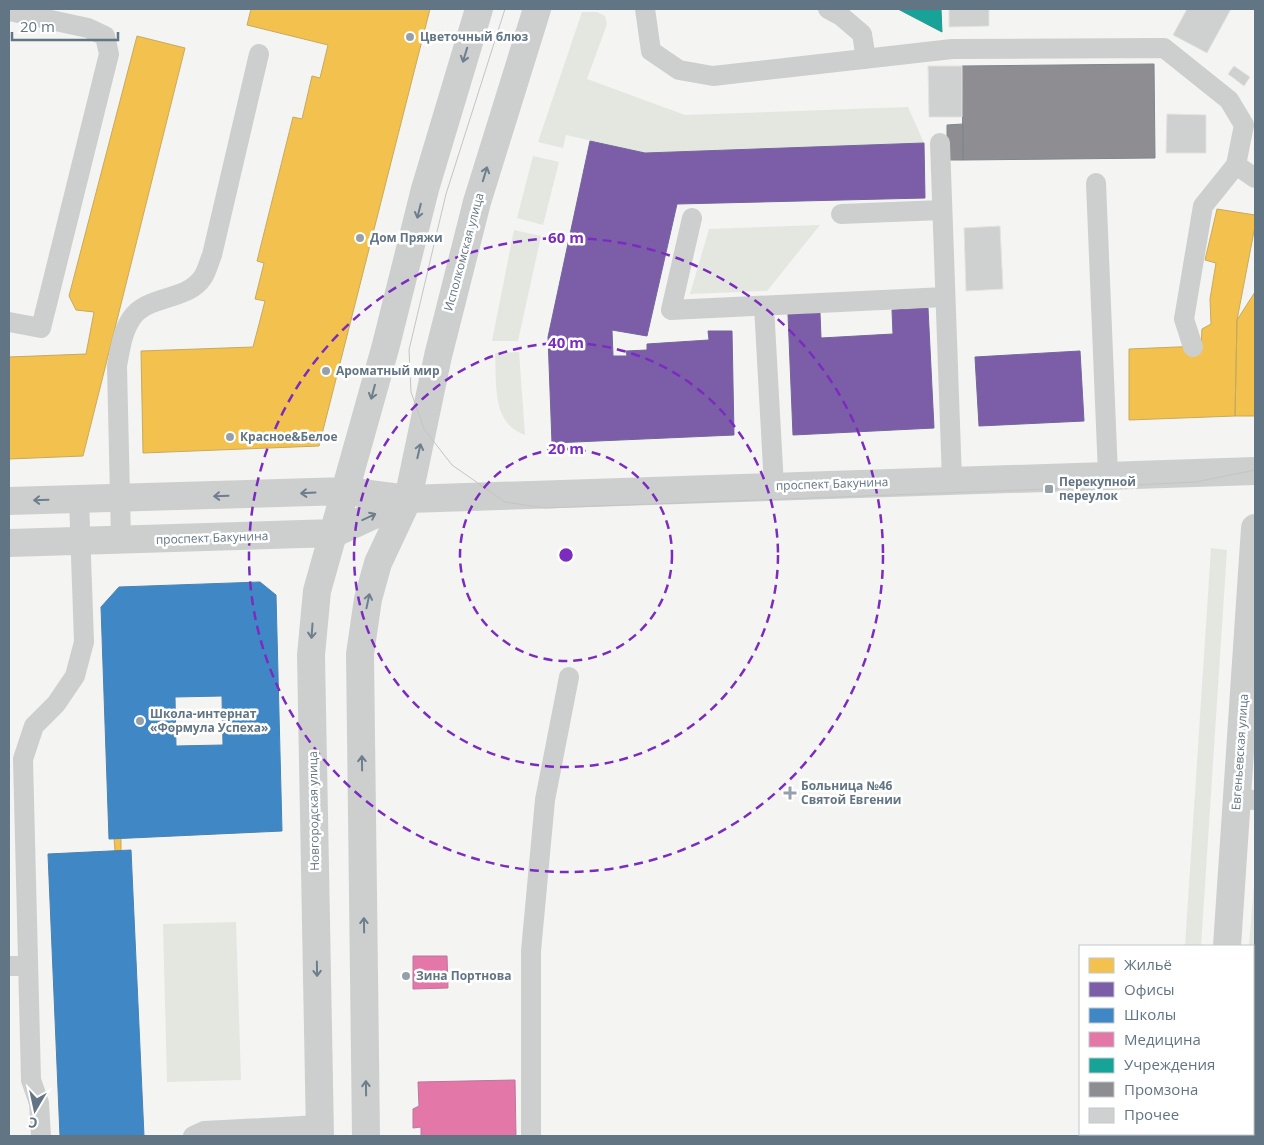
<svg xmlns="http://www.w3.org/2000/svg" width="1264" height="1145" font-family="'Open Sans',sans-serif">
	<rect width="100%" height="100%" fill="#f4f4f2"/>
	<path fill="#e4e7e0" d="M582,12H597L605,16L607,24L587,79L685,115L908,107L924,143L645,153L566,135L563,148L538,142Z
		M533,156L559,162L543,225L517,218Z
		M820,225L767,291L690,294L709,229Z
		M514,230L541,236L518,341H492Z
		M519,352L525,435C491,423 497,384 495,353Z
		M1211,548L1227,550L1201,946H1185Z
		M1255,873V964H1253V946H1249Z
		M236,922L241,1080L167,1082L163,924Z"/>
	<path fill="#f2c14e" stroke="#c7aa5e" d="M251,9H430L319,446L143,453L141,351L253,347L265,301L255,299L264,263L257,261L293,117L302,119L312,76L320,78L328,45L247,25Z
		M137,36L185,48L83,456L9,459V357L86,354L94,312L76,310L69,296Z
		M1217,209L1255,215V226L1237,320L1235,416L1129,420V349L1201,346L1202,329L1211,324L1210,299L1216,263L1205,260Z
		M1255,292V416H1235L1237,320Z
		M114,838H121V851H115Z"/>
	<path fill="#7b5ea7" stroke="#74659c" d="M590,141L645,153L924,143L925,198L677,204L647,336L612,330L613,356H627L626,351L647,350V344L709,340L708,331H732L734,435L552,443L548,337Z
		M928,308L934,428L793,435L788,314L820,313L821,338L893,334L892,310Z
		M1080,351L1084,421L979,426L975,357Z"/>
	<path fill="#3f88c5" stroke="#4a82b2" fill-rule="evenodd" d="M260,582L276,595L282,831L109,839L101,607L119,587ZM222,696L223,745L176,746L175,697Z
		M131,850L144,1136H60L48,854Z"/>
	<path fill="#e377a8" stroke="#bc769d" d="M413,956H447L448,988L413,989Z
		M515,1080L516,1136H421V1127L413,1128V1109L419,1106L418,1082Z"/>
	<path fill="#17a398" stroke="#2e9592" d="M898,9H941L942,32Z"/>
	<path fill="#8d8d92" stroke="#80868e" d="M1154,64L1155,158L963,160L962,66Z
		M963,124V160H947V125Z"/>
	<path fill="#cfd0d0" stroke="#e3e3e2" d="M949,9H989V26L949,27Z
		M1187,9H1231L1207,53L1173,35Z
		M928,66H962V117H929Z
		M1234,66L1250,77L1244,86L1228,74Z
		M1167,114L1206,115V153H1166Z
		M1000,226L1003,289L966,291L964,228Z"/>
	<g fill="none" stroke-linecap="round" stroke-linejoin="round">
		<path stroke="#cdcfcf" stroke-width="20" d="M645,9L651,51L679,70L713,76L952,49L1164,48L1229,100L1244,125L1236,165L1203,206L1184,319L1193,347
			M828,9L841,16L862,34L866,59
			M9,11L88,28L105,36L109,54L41,328L9,322
			M940,143L952,480
			M1236,165L1255,178
			M1096,183L1108,475
			M841,214L942,210
			M692,218L671,310L945,297
			M764,306L774,486
			M121,540L117,366C120,350 122,333 131,319C147,294 187,302 203,277C207,271 209,262 212,255L259,54
			M1237,799L1255,800
			M9,966H28
			M41,1136L39,1103L31,1080L23,759L34,726L56,704L75,676L84,642L79,499
			M193,1136L204,1131L320,1125
			M531,1136V951L545,800L569,677"/>
		<path stroke="#cdcfcf" stroke-width="28" d="M1227,946L1255,528
			M1214,1136V1134"/>
		<path stroke="#cdcfcf" stroke-width="28" d="M9,501L346,491L408,499L1255,471
			M9,543L335,533L408,499
			M320,1136L311,655L317,591L386,345L425,189L479,9
			M366,1136L360,654L368,599L378,563L408,499L438,356L477,202L537,9"/>
		<path stroke="#c3c4c5" stroke-width="1" d="M505,9L446,194L409,350L411,392L424,429L452,465L505,502L545,508L1049,489L1196,482L1255,470"/>
	</g>
	<defs><path id="oneway-shaft" d="M-6 0H5M1.5-3L5.5 0L1.5 3" fill="none" stroke-width="1.6" stroke-linecap="round" stroke-linejoin="round" transform="scale(1.25)"/></defs>
	<g stroke="#6d7e8c">
		<use href="#oneway-shaft" transform="translate(465 55) rotate(107)"/>
		<use href="#oneway-shaft" transform="translate(485 174) rotate(-73)"/>
		<use href="#oneway-shaft" transform="translate(419 211) rotate(104)"/>
		<use href="#oneway-shaft" transform="translate(373 392) rotate(105)"/>
		<use href="#oneway-shaft" transform="translate(419 451) rotate(-77)"/>
		<use href="#oneway-shaft" transform="translate(308 493) rotate(177)"/>
		<use href="#oneway-shaft" transform="translate(221 496) rotate(178)"/>
		<use href="#oneway-shaft" transform="translate(41 500) rotate(178)"/>
		<use href="#oneway-shaft" transform="translate(369 517) rotate(-25)"/>
		<use href="#oneway-shaft" transform="translate(368 601) rotate(-78)"/>
		<use href="#oneway-shaft" transform="translate(312 631) rotate(94)"/>
		<use href="#oneway-shaft" transform="translate(362 763) rotate(-91)"/>
		<use href="#oneway-shaft" transform="translate(364 925) rotate(-91)"/>
		<use href="#oneway-shaft" transform="translate(317 969) rotate(89)"/>
		<use href="#oneway-shaft" transform="translate(366 1088) rotate(-91)"/>
	</g>
	<g fill="none" stroke="#7b2cbf" stroke-width="2.5" stroke-dasharray="9 6">
		<circle cx="566" cy="555" r="106"/>
		<circle cx="566" cy="555" r="212"/>
		<circle cx="566" cy="555" r="317"/>
	</g>
	<g fill="#95a1aa" stroke="#fff" stroke-width="2">
		<circle cx="410" cy="37" r="5"/>
		<circle cx="360" cy="238" r="5"/>
		<circle cx="326" cy="371" r="5"/>
		<circle cx="230" cy="437" r="5"/>
		<rect x="1044" y="484" width="10" height="10" rx="2.5"/>
		<circle cx="140" cy="721" r="5"/>
		<path d="M787.5 785.5h5v5h5v5h-5v5h-5v-5h-5v-5h5z"/>
		<circle cx="406" cy="976" r="5"/>
	</g>
	<g text-anchor="middle" stroke-width="5" stroke-linejoin="round" paint-order="stroke">
		<g font-size="12" font-weight="bold" fill="#627584" stroke="#fff" text-anchor="start">
			<text x="420" y="41">Цветочный блюз</text>
			<text x="370" y="242">Дом Пряжи</text>
			<text x="336" y="375">Ароматный мир</text>
			<text x="240" y="441">Красное&amp;Белое</text>
			<text x="1059" y="486">Перекупной<tspan x="1059" dy="14">переулок</tspan></text>
			<text x="150" y="718">Школа-интернат<tspan x="150" dy="14">«Формула Успеха»</tspan></text>
			<text x="801" y="790">Больница №46<tspan x="801" dy="14">Святой Евгении</tspan></text>
			<text x="416" y="980">Зина Портнова</text>
		</g>
		<g font-size="12" fill="#627584" stroke="#fff">
			<text transform="translate(464 252) rotate(-75)" y="4">Исполкомская улица</text>
			<text transform="translate(832 484) rotate(-2)" y="4">проспект Бакунина</text>
			<text transform="translate(212 538) rotate(-2)" y="4">проспект Бакунина</text>
			<text transform="translate(1240 752) rotate(-86)" y="4">Евгеньевская улица</text>
			<text transform="translate(314 811) rotate(-91)" y="4">Новгородская улица</text>
		</g>
	</g>
	<circle cx="566" cy="555" r="8" fill="#7b2cbf" stroke="#fff" stroke-width="2.5"/>
	<g font-size="15" text-anchor="middle" font-weight="bold" fill="#7b2cbf" stroke="#fff" stroke-width="5" stroke-linejoin="round" paint-order="stroke">
		<text x="566" y="243">60 m</text>
		<text x="566" y="348">40 m</text>
		<text x="566" y="454">20 m</text>
	</g>
	<rect width="1264" height="1145" fill="none" stroke="#627584" stroke-width="20"/>
	<rect x="1079" y="945" width="175" height="190" fill="#ffffff" stroke="#c0c8ce"/>
	<rect x="1089" y="958" width="25" height="15" fill="#f2c14e" stroke="#c0c8ce"/>
	<text x="1124" y="970" font-size="15" fill="#627584">Жильё</text>
	<rect x="1089" y="982" width="25" height="15" fill="#7b5ea7" stroke="#c0c8ce"/>
	<text x="1124" y="995" font-size="15" fill="#627584">Офисы</text>
	<rect x="1089" y="1008" width="25" height="15" fill="#3f88c5" stroke="#c0c8ce"/>
	<text x="1124" y="1020" font-size="15" fill="#627584">Школы</text>
	<rect x="1089" y="1032" width="25" height="15" fill="#e377a8" stroke="#c0c8ce"/>
	<text x="1124" y="1045" font-size="15" fill="#627584">Медицина</text>
	<rect x="1089" y="1058" width="25" height="15" fill="#17a398" stroke="#c0c8ce"/>
	<text x="1124" y="1070" font-size="15" fill="#627584">Учреждения</text>
	<rect x="1089" y="1082" width="25" height="15" fill="#8d8d92" stroke="#c0c8ce"/>
	<text x="1124" y="1095" font-size="15" fill="#627584">Промзона</text>
	<rect x="1089" y="1108" width="25" height="15" fill="#cfd0d0" stroke="#c0c8ce"/>
	<text x="1124" y="1120" font-size="15" fill="#627584">Прочее</text>
	<g transform="translate(35 1110) rotate(189)" stroke="#ffffff" stroke-width="4" paint-order="stroke">
	<path d="M0-4L9 19L0 12L-9 19Z" fill="#627584"/>
	<text y="-8" font-size="14" font-weight="bold" text-anchor="middle" fill="#627584">С</text>
	</g>
	<path d="M12 32v8h106v-8" fill="none" stroke="#627584" stroke-width="2.5"/>
	<text x="20" y="32" font-size="15" fill="#627584" stroke="#ffffff" stroke-width="4" paint-order="stroke">20 m</text>
</svg>
